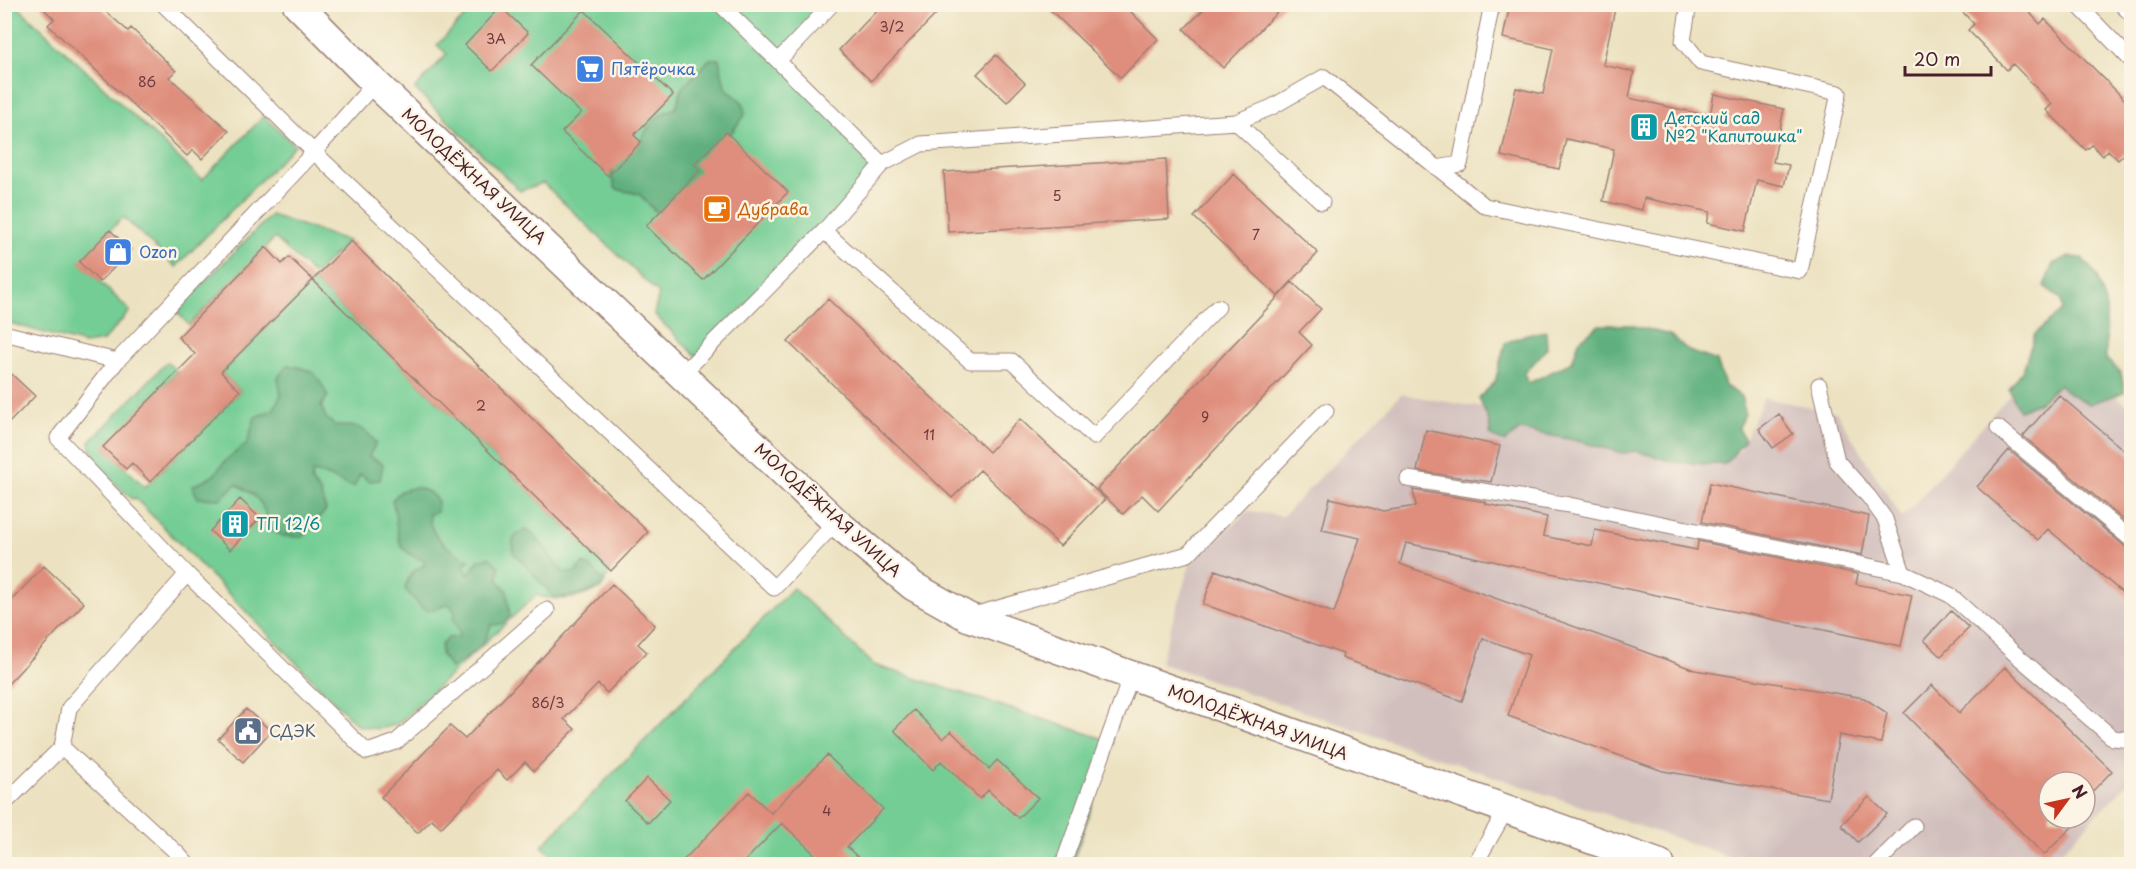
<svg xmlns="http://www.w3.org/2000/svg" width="2136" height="869" font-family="'Playpen Sans',sans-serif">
	<rect width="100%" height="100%" fill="#fcf5e5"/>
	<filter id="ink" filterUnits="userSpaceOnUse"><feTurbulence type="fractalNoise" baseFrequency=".0167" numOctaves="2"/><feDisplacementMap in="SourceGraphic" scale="12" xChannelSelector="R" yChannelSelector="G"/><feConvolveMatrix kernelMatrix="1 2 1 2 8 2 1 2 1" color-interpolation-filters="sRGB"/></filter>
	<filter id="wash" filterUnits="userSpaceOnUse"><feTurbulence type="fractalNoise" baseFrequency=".008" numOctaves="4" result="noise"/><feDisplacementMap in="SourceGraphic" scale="24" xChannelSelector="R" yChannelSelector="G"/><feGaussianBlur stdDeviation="1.35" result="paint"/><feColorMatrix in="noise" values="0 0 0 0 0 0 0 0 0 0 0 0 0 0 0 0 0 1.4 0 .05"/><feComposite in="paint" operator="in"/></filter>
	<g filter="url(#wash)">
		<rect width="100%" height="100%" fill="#ece2c1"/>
		<path fill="#d1bfbd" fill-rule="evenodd" d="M2055,343L2131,409V780L2049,864H1740L1716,852L1160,663L1190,564L1248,511L1283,516L1401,394L1739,452L1764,398L1836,412L1902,518ZM2049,782H2085V818H2049Z"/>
		<path fill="#73cd94" stroke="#5e7660" stroke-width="1.5" d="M4,5H16L202,180L264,116L295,145L176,267L123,217L80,262L130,311L103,341L85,344L5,322Z
			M476,5H832L778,61L882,164L696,356L654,314L659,294L543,183L520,191L415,89L447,54L437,45Z
			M271,215L348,241L314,275L275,238L189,325L176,311Z
			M313,280L611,571C607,577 602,586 596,590C578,600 555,601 536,595L400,722C384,730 374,730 357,725L135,498L132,499C116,483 92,466 90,442L167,362L177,372L104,447L145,487L240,391L221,372Z
			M793,588L874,665L1114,742L1072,864H561L542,846Z"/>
		<path fill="#5eb07e" stroke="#546854" stroke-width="1.5" d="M710,59H719L725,87L743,103L745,115L667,215L654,210L639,194L616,189L611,176L616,161L640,142L650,124L662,114L676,108L682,88Z
			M2067,257L2082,258L2097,276L2106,304V359L2121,373L2125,392L2089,404L2070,394L2059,384L2039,403L2019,410L2009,389L2023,370L2035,334L2063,310L2061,299L2044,286L2053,264Z
			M1599,325H1630L1670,335L1689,351L1717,361L1725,386L1741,396L1745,414L1738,427L1745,440L1725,464H1702L1675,462L1636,451L1623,453L1569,439L1520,430L1505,442L1491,436L1489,422L1479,398L1495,382L1505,343L1527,334L1546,331L1547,348L1524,374L1529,383L1572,362L1579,341Z
			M287,365C313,369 316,372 328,396L321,406L326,418L336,426C358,426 363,425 376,443L369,456L383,464L380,480L369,481L360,474L354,487C339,483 328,474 313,472L311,481L320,492L326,510L302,537L283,536L270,530C263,502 261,498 236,484L220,499L198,498L192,486L213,476L228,458L247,444L255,417L273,410L281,395L278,378Z
			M416,487L429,492L438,501L437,512L429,514C429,538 450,550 469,560L464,565L468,575L479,560L489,557L499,566L498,580L507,591L510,616L501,624L491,625C484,649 470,656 451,668L441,655V645L448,638L459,637V631L453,619L455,612L449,604L430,611L422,608L405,589C408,576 413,570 425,565L423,560C389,550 401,528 392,500L401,491Z
			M527,530L534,535L563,572L575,573L583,563L592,568L605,582L600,589L567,597L555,598L513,552V540L518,533Z"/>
		<g id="blocks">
			<path fill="#df8d7b" d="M39,4H97L128,31L131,28L147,43L176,71L169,77L229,131L202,159L193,150L187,156L48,25L54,19Z
				M883,4H946L871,81L839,50Z
				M1044,4H1123L1158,39L1121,78Z
				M1209,4H1285L1223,68L1184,29Z
				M1510,4H1616L1603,65L1634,72L1629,98L1710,116L1714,94L1784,109L1773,162L1789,165L1784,186L1757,180L1745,231L1707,223L1710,212L1644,198L1642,210L1603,201L1614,149L1566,139L1559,169L1501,156L1516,88L1543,94L1553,49L1503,38Z
				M1955,4H2022L2040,24L2045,19L2132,107V147L2118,160L2108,150L2103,156L2092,145L2086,150L2046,110L2052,104L2013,64L2007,70L1968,30L1974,24Z
				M501,7L528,33L492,71L465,45Z
				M584,10L673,95L634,135L641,142L608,176L562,132L581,113L531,65Z
				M996,55L1025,83L1007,102L977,74Z
				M726,132L788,192L703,280L646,226L700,170L694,164Z
				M1166,159L1169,219L948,232L944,172Z
				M1234,174L1318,253L1278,296L1194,217Z
				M110,230L131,250L100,282L79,262Z
				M351,241L648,532L611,571L313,280Z
				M266,247L282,264L289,257L313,280L221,372L240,391L150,482L132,463L126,469L103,447L195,354L178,337Z
				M1292,282L1321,309L1299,332L1312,345L1158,511L1142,495L1123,514L1097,489Z
				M828,299L989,452L1020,419L1105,499L1060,546L980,470L952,498L788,342Z
				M4,367L35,396L4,428Z
				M2059,395L2132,457V527L2023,436Z
				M1779,414L1793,434L1773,448L1759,429Z
				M1426,430L1500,446L1491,482L1417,471Z
				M2009,450L2126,547L2132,550V601L2048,529L2038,540L1977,487Z
				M1710,483L1869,516L1862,555L1702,522Z
				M1413,490L1486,502V504L1547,517L1543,536L1592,546L1595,530L1697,550L1698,541L1858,574L1856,584L1912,595L1901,646L1406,543L1400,564L1695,670L1864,698L1887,713L1881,743L1839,735L1828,799L1663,771L1508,716L1529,655L1483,638L1462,701L1342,658L1343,654L1203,604L1215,570L1334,613L1360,538L1322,530L1330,498L1383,511L1416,506Z
				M240,499L260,518L230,550L210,531Z
				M44,566L84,603L4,688V608Z
				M612,584L655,625L638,644L647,652L607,693L598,684L564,719L575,729L534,771L525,762L507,780L497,770L441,828L432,819L418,833L381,797L450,726L465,739Z
				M1951,611L1969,628L1941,656L1924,640Z
				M2005,667L2112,771L2085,799V782H2049V818H2066L2065,820L2072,827L2044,855L1904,713L1932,685L1959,713Z
				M246,709L271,731L243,762L218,739Z
				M914,710L943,739L951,731L989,769L997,760L1038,798L1018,818L988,790L980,799L941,761L933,770L894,730Z
				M827,755L883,809L847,847L865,864H825L782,823L742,864H680L749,792L771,813Z
				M647,778L670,800L648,823L625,801Z
				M1869,797L1887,814L1858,842L1841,825Z"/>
		</g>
	</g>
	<g filter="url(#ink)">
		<use href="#blocks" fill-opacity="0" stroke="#9b8076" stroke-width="1.5"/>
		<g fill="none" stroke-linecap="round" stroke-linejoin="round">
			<g stroke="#9b8076" stroke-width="17">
				<path id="service" d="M163,4L314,152L774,588L836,522
					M720,4L778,61
					M2077,4L2132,61
					M2121,4L2132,15
					M375,83L314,152L117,361L58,438L187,574L367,752L396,742L547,610
					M1236,122L1272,107L1324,77L1485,206L1800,271L1839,93L1701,63L1683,41L1689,4
					M882,164L921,144L1236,122L1322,202
					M1437,168L1460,164L1492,4
					M824,231L970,361H1012L1094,437L1218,307
					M4,333L117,361
					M682,374L824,231L882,164L778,61L832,4
					M1819,385L1837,461L1869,497L1885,519L1903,573
					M1998,428L2132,540
					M1408,479L1569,505L1903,573L1950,595L2014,653L2113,738L2132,740
					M974,615L1188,554L1326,411
					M62,747L177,853L186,863L184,864
					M4,804L62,747L69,708L187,574
					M1063,864L1131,676
					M1475,864L1506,810
					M1876,864L1914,826"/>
			</g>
			<g stroke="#9b8076" stroke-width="31">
				<path id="minor" d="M297,4L375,83L836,522L913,586L968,617L1660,864"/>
			</g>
			<use href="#service" stroke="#fff" stroke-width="15"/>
			<use href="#minor" stroke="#fff" stroke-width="28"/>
		</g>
	</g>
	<defs>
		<g id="supermarket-square" transform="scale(1.5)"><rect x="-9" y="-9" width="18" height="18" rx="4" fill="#3f7fe0" stroke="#fcf5e5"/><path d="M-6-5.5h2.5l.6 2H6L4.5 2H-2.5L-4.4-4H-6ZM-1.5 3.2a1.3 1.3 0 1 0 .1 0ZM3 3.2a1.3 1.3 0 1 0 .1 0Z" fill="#fff"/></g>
		<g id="building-square" transform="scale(1.5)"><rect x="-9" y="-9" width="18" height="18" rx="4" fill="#0f9aa8" stroke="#fcf5e5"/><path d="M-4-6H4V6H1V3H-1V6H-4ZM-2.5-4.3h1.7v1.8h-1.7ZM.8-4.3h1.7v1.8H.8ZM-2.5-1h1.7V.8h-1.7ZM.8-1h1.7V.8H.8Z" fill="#fff"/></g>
		<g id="cafe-square" transform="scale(1.5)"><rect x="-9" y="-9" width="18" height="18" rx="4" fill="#e8710a" stroke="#fcf5e5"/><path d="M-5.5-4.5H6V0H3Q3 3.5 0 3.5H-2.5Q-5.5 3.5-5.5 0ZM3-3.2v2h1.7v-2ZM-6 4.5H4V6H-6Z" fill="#fff"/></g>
		<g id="shop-square" transform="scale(1.5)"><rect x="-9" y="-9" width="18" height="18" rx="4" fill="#3f7fe0" stroke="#fcf5e5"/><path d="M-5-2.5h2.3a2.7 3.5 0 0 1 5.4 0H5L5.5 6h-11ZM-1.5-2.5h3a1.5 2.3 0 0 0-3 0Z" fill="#fff"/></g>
		<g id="civic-square" transform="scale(1.5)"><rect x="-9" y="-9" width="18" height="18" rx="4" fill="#5c6f8a" stroke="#fcf5e5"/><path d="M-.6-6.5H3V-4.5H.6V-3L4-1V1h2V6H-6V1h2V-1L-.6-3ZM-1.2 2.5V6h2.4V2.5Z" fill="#fff"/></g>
	</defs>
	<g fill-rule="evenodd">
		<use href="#supermarket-square" x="590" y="69"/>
		<use href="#building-square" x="1644" y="127"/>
		<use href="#cafe-square" x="717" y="209"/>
		<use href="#shop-square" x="118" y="252"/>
		<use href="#building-square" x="235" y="524"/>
		<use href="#civic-square" x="248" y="731"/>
	</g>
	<g text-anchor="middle" stroke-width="5" stroke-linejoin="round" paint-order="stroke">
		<g font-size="14" fill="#6f3a3f">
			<text x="892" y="32">3/2</text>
			<text x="496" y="44">3А</text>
			<text x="147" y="87">86</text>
			<text x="1057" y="201">5</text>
			<text x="1256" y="240">7</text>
			<text x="481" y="411">2</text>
			<text x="1205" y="422">9</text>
			<text x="929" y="440">11</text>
			<text x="548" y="708">86/3</text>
			<text x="827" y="816">4</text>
		</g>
		<g font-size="16" fill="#366cbe" stroke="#fcf5e5" text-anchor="start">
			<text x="611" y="75">Пятёрочка</text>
			<text x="139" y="258">Ozon</text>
		</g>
		<g font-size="16" fill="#0d838f" stroke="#fcf5e5" text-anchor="start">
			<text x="1665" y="124">Детский сад<tspan x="1665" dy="18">№2 "Капитошка"</tspan></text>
			<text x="256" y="530">ТП 12/6</text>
		</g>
		<g font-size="16" fill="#4a1f2b" stroke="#fcf5e5">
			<text transform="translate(474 176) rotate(43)" y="6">МОЛОДЁЖНАЯ УЛИЦА</text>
			<text transform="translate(828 510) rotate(42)" y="6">МОЛОДЁЖНАЯ УЛИЦА</text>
			<text transform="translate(1258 722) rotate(20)" y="6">МОЛОДЁЖНАЯ УЛИЦА</text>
		</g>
		<g font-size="16" fill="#c56008" stroke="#fcf5e5" text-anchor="start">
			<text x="738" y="215">Дубрава</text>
		</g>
		<g font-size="16" fill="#4e5e75" stroke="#fcf5e5" text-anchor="start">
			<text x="269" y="737">СДЭК</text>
		</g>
	</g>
	<rect width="2136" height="869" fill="none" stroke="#fcf5e5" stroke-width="24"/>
	<g transform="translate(2067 800) rotate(57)"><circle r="28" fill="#fcf5e5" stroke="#b59f9b" stroke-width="1.5"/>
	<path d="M0-4.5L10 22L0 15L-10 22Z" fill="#c8321e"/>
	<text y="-9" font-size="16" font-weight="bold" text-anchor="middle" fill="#4a1f2b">N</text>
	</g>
	<path d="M1905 66v9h86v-9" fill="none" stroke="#4a1f2b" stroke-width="3"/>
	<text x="1914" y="66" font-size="18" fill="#4a1f2b" stroke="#fcf5e5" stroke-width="4.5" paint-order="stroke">20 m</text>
</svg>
